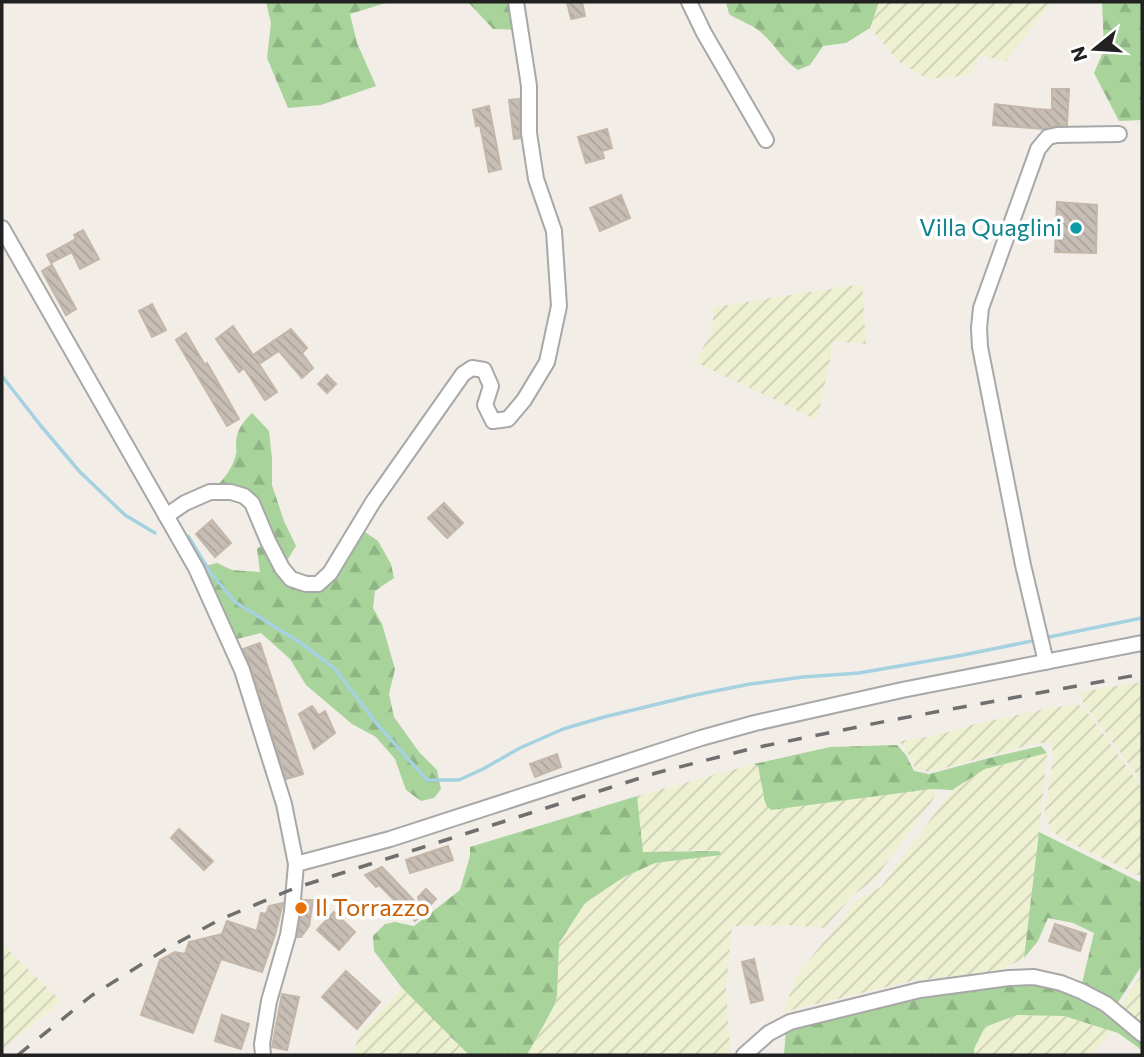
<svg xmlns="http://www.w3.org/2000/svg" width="1144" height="1057" font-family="Commissioner,sans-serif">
	<defs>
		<pattern id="farmland-furrows" width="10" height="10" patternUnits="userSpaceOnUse" patternTransform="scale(1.75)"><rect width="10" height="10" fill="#edf1d2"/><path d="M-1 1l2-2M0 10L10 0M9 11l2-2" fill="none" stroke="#cbceb4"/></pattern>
		<pattern id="forest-firs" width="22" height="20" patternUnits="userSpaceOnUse" patternTransform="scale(1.75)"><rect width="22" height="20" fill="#a8d39a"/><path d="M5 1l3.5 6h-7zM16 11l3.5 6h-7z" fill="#90b584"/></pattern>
		<pattern id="building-back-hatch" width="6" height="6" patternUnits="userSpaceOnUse" patternTransform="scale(1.75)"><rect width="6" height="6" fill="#c7beb6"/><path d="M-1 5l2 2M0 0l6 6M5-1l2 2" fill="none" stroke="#aba39c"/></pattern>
	</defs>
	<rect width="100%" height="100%" fill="#f2eee7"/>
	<path fill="url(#farmland-furrows)" d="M879,2H1052L1006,61L979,55L971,75L928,79L899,62L870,28Z
		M862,284L866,344L834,341L817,420L695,362L712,331L714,307Z
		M1142,682V782L1083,702L1080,692Z
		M1078,704L1089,714L1142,788V877L1065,840L1053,832L1047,820L1045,809L1054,753L1049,743H1036L930,772L916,770L907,752L899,741L935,736L971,725L1045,709Z
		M1047,753L1035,875L1024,958L998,971L911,981L783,1012L798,974L857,900L881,887L952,790L985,769Z
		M754,764L758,766L767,806L931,789L935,793L934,798L874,880L852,896L825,928L787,925L732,926L726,989L730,1050L727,1055H527L555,1004L557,995L558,943L584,903L624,877L655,863L721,855L707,850L643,852L637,796Z
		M2,944L61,1001L2,1050Z
		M1142,974V1034L1116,1012Z
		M402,988L469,1055H352L360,1034Z
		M1017,1015L1064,1016L1111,1031L1092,1055H975L974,1049L985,1027Z"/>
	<path fill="url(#forest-firs)" d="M266,2H389L350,14L357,43L376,86L321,105L288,108L267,58L271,23Z
		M468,2H516L521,30L493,29Z
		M726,2H879L870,28L846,43L823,46L810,65L798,70C782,60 774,42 758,30C750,24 738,20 729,14Z
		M1102,2H1142V120L1119,121L1094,73L1104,50Z
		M252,413L269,431L272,459V485L284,521L296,546L283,567L319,584L358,527L378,541L391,564L394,578L375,591L373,608L382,624L395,669L389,694L394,717L419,752L437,770L441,789L434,798L421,801L406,790L395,759L376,737L352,724L306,685L290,659L261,633L229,641L196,568L217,563L232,570L260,572L257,549L268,541L252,503L210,492C221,483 233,469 236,454C237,451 236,447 236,443C237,429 243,422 252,413Z
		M897,745L906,755L914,771L929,774L997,756L1041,746L1047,753L985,769L952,790L931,789L771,810L767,806L765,802L758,766L754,764L830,747Z
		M637,796L643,852L719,851L721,855L655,863L624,877L585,903L559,943L557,995L555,1004L527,1055H469L402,988L374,951L373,936L385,924L395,922L414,926L460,890L470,856V847Z
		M1039,832L1142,883V965L1117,1004L1082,983L1094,933L1073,923L1048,918L1038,941L1024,958Z
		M1039,982L1085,997L1142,1038V1052L1139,1048L1118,1033L1064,1016L1017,1015L985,1027L974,1049L975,1055H784L786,1029L946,991Z"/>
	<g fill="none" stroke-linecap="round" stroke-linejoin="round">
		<path stroke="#a5d1e1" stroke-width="3.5" d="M2,376L41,426L80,472L125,515L155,533
			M188,536L210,572L235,602L301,643L335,669L377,724L427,780H459L483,769L520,748L563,729L604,717L695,695L750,684L803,677L859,673L963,655L1032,641
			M1049,637L1142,618"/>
	</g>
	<path fill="url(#building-back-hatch)" stroke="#c4b6a8" stroke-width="2" d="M567,2H582L585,16L571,19Z
		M1052,89H1069L1067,125L1055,126L1043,129L993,125L995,104L1036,109L1052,110Z
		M519,99L520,138L514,139L509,100Z
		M489,106L501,169L489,172L480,125L476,126L473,110Z
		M607,129L612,148L602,151L604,158L586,163L578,137Z
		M621,195L630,218L600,231L590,208Z
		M1057,202L1097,205L1096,253L1055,252Z
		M83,230L99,259L80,269L72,252L51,263L47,255L76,239L74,235Z
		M52,265L76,309L66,315L42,271Z
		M152,304L166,330L152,337L139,311Z
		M233,326L253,355L291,329L307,348L302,353L313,368L302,378L279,351L259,364L277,392L265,400L244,368L239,372L216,339Z
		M186,333L205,365L207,363L239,419L227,426L176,340Z
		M327,375L336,384L327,393L318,384Z
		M444,503L463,523L447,538L428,518Z
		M212,520L231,543L215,557L196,534Z
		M260,643L303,774L286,779L251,667L243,649Z
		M312,706L319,715L325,711L335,733L314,749L299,714Z
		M557,754L561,767L535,777L530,764Z
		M179,829L213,861L204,870L171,838Z
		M448,846L453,860L410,873L406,860Z
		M382,867L422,909L418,897L426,889L436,899L415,921L379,885L376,887L365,875Z
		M303,900H313L309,926L301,937H297Z
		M283,903L275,935L262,972L221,959L193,1033L141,1015L160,960L175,952L185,954L189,942L222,934L227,921L257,931L261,913L266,914L269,906Z
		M334,912L355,932L339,950L317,930Z
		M1055,924L1086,934L1080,951L1049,941Z
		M754,959L763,1000L751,1003L742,962Z
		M346,971L380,1002L357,1029L322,997Z
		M282,994L299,997L287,1050L272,1047Z
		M222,1015L249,1024L241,1049L215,1041Z"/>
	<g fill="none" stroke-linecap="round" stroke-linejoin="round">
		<g stroke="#a8a8a8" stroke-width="18">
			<path id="minor" d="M689,2L704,33L766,140
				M2,228L196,568L242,670L284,804L296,864L292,911L288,935L269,1001L262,1044L263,1055
				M166,516L185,503L210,492H231L244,496L252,503L268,541L282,568L291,579L306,584H318L330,573L373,502L463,374L472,368L484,370L491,386L485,405L493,421L508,419L524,400L547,362L559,306L554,231L536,179L529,133V86L516,2
				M1046,662L1023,565L980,347L979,328L981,308L1038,149L1048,137L1057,135L1119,134
				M296,864L390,839L701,738L755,723L902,690L1142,643
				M744,1055L769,1033L790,1022L920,990L1009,978L1034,977L1061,983L1081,991L1106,1004L1142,1034"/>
		</g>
		<use href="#minor" stroke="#fff" stroke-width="14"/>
		<path stroke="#6f6f6f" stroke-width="3.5" stroke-dasharray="14 14" stroke-linecap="butt" d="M18,1055L91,996L166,949L219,920L295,888L656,773L754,748L892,720L1142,674"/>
	</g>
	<circle fill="#0f9aa8" stroke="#fff" stroke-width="2.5" cx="1076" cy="228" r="7"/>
	<circle fill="#e8710a" stroke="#fff" stroke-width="2.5" cx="301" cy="908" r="7"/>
	<g text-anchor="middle" stroke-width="7" stroke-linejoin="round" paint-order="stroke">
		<g font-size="24" fill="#0d838f" stroke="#fff" text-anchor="end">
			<text x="1062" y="236">Villa Quaglini</text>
		</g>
		<g font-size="24" fill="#c56008" stroke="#fff" text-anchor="start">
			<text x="315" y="916">Il Torrazzo</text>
		</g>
	</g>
	<rect width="1144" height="1057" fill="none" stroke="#212121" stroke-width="7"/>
	<g transform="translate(1095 49) rotate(252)" stroke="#ffffff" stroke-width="5" paint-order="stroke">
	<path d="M0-5L12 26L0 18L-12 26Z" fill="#212121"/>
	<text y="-10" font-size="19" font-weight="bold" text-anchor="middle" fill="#212121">N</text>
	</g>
</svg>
